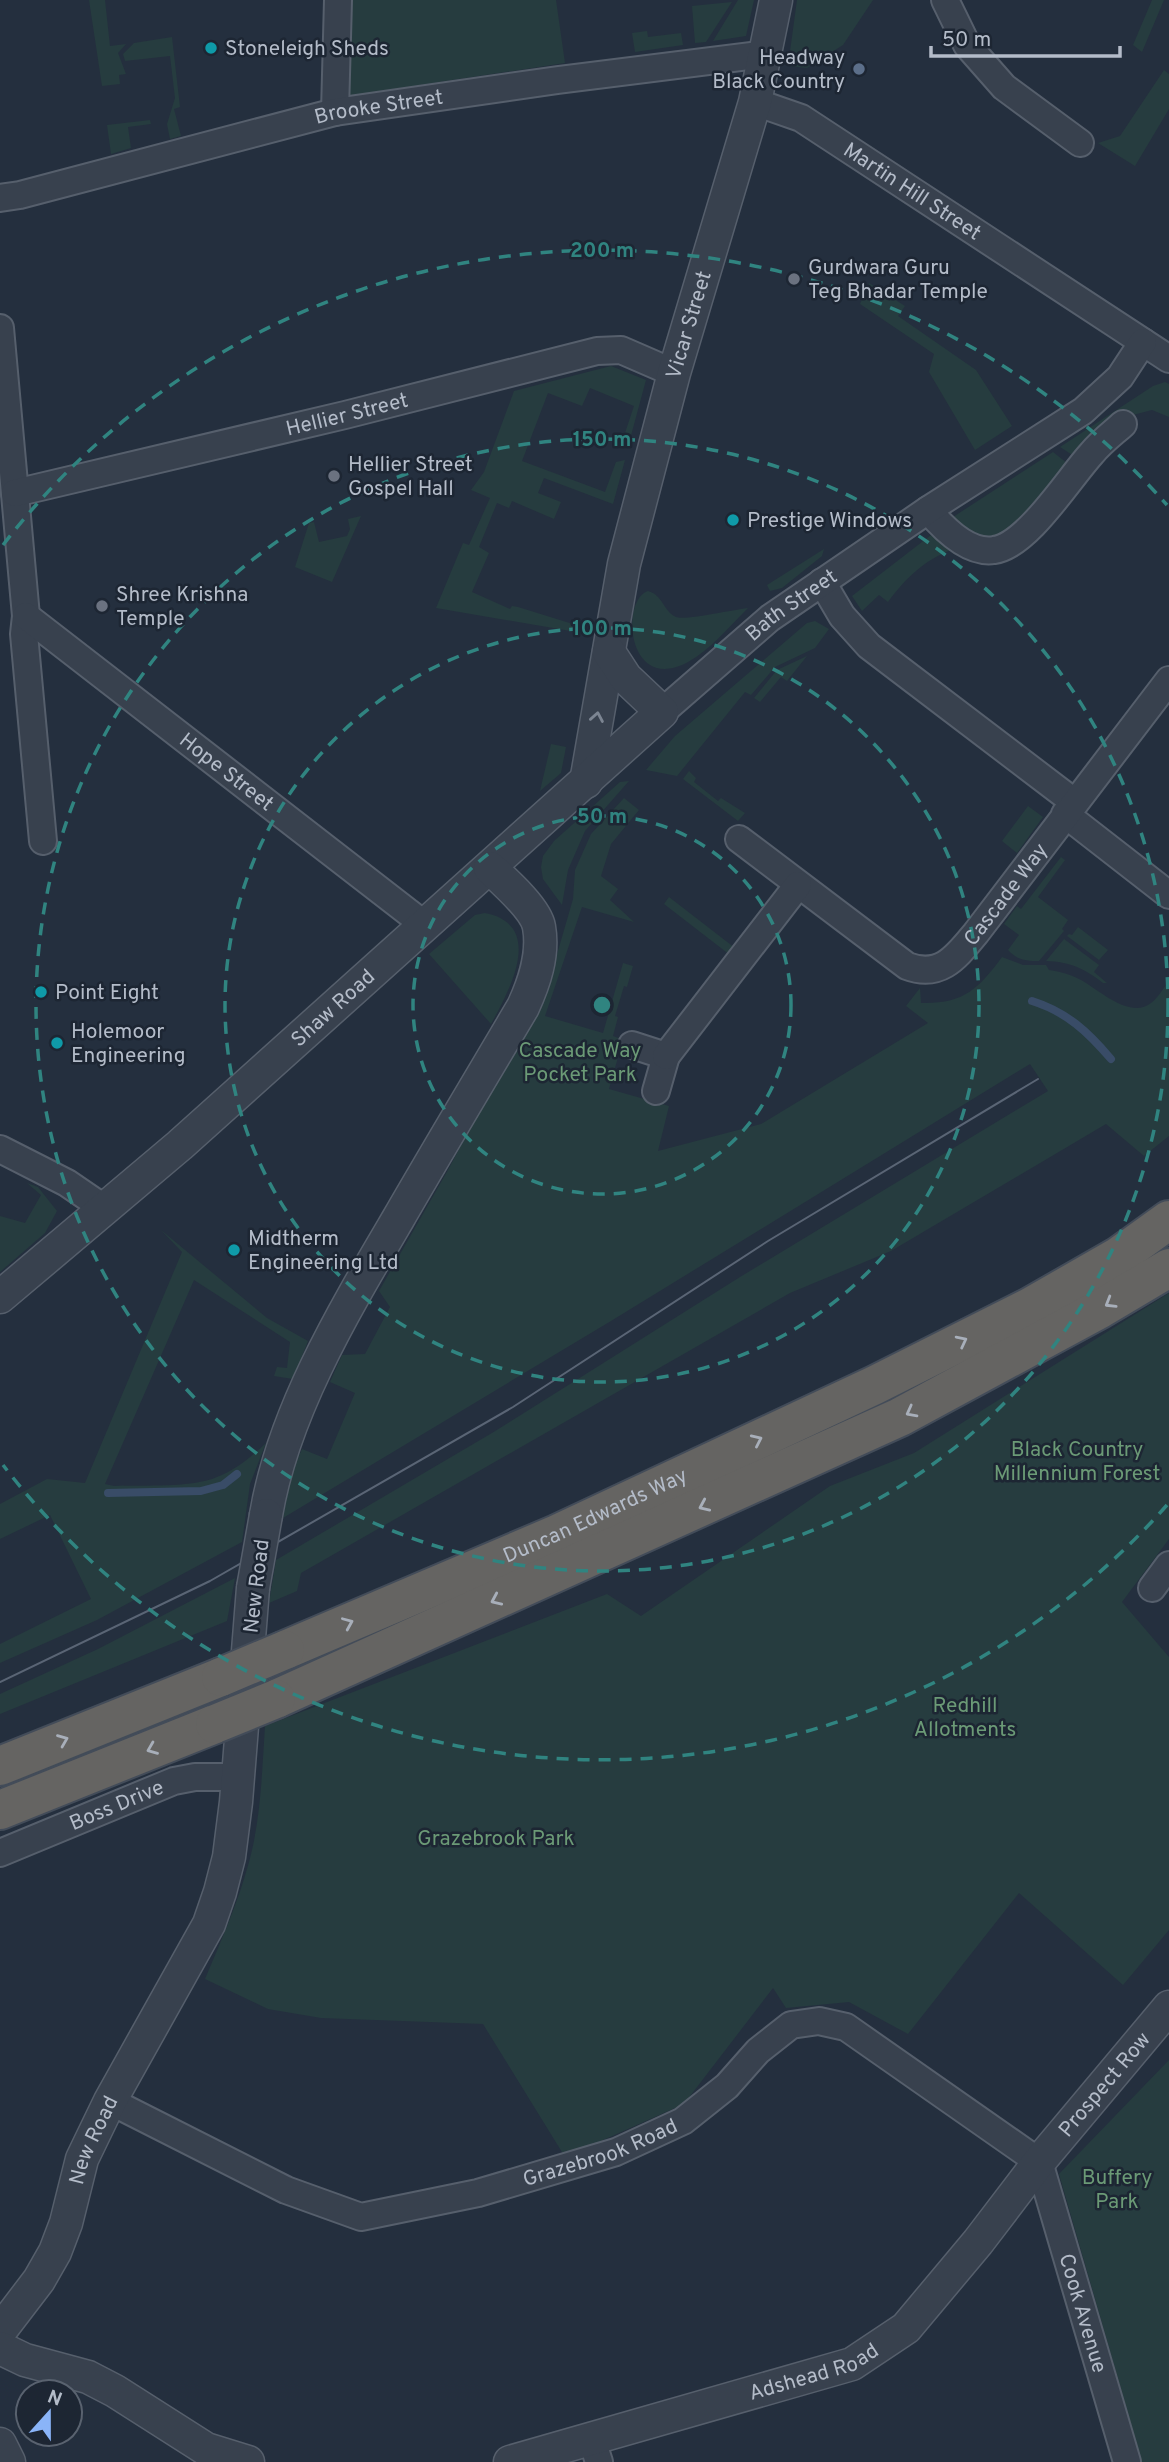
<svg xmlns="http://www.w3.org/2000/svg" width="1169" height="2462" font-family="Overpass,sans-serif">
	<rect width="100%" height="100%" fill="#242f3e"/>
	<path fill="#263c3f" d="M89,0H105L110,46L126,44L118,53L126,74L119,75L120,84L102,86Z
		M351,0H556L565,63L348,96Z
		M738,0H754L746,36L713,41Z
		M797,0H873L843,45L807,68L788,66Z
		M1152,0H1164L1142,52L1133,45Z
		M732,2L706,42L695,43L692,6Z
		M647,31L648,37L681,33L683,45L635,52L632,33Z
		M172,37L180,107L174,109L181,136L170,139L167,124L175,98L170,56L125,61L123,54L134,43Z
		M1164,70L1169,74V109L1135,166L1098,143L1120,136Z
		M150,120L151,124L128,127L131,148L111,154L107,125Z
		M869,283L905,306L898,316L976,370L1012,426L975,450L929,372L934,354L860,304Z
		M611,366L646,380L629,443L623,439L634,406L590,388L582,406L548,393L522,461L605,492L616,462L625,460L613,504L544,478L538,493L561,502L554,519L512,501L509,508L497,503L479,547L489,553L472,592L510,609L512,606L518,607L589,629L588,634L436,608L463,543L469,545L490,498L471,490L484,472L514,391Z
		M1165,382L1169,384V417L1152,410L1125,417L1077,458L1060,447L1153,386Z
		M1053,452L1072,467L1014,532L981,541L950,519Z
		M361,516L332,582L295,567L309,523L314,522L319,542L347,536L350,529L348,519Z
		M931,535L951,550C923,561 906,578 888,602L879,595L862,611L852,596Z
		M824,549L822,556L782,588L770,591L767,585Z
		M648,591C663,595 663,611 676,617C683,621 737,609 748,608C730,626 710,650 688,662C627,695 620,600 648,591Z
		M815,621L829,629L815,648L775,667L751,695L745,692L677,776L646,770L675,736L807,623Z
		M807,656L787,681L781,677L760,702L754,698L777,670Z
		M551,744L566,747L561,773L540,791Z
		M689,771L696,778L694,782L718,801L721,798L745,813L738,821L683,779Z
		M629,781L585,831L568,870L562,905L543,879L541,867L543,856L554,841L620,782Z
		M624,798L639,810L611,844L601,876L618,889L610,900L634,922L582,907L545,1016L603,1033L623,963L633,966L627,987L624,986L615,1016L618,1017L613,1036L623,1040L609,1089L669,1106L658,1151L761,1124L928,1023L906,1006L920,988L921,1003C964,1004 978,989 1002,957L1023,965H1046L1049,970C1061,972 1070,974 1081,980C1098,989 1130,1020 1151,1003C1158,998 1163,988 1169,982V1136L1144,1156L1106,1124L891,1251L790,1293L301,1573L297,1591L269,1603L276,1560L492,1433L740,1277L1048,1091L1030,1064L611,1321L283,1518L291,1474L302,1449L327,1459L355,1393L330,1382L342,1355L365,1354L390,1307L379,1291L448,1170L551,975L573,899L575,870L591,834Z
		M1028,806L1043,817L1017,853L1002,841Z
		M1061,857L1065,860L1038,897L1068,920L1062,929L1064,931L1039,961C1026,961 1017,960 1008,950L1019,935L1004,924L1017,906L1021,909Z
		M669,897L735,948L730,955L664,904Z
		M485,913C546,925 509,991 491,1024L429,954L475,915Z
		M1078,927L1108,950L1099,960L1067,936L1069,934L1072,935Z
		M1064,939L1099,965L1094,972L1107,983H1103C1084,968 1070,962 1046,961Z
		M27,1183L38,1187L57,1211L45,1233L0,1272V1216L25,1223L41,1195Z
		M161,1230L267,1318L308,1341L293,1379L274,1376L277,1367L287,1368L290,1342L194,1280L105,1484L114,1486C143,1485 192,1488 217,1477C236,1470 252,1456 266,1443L250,1484L242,1542L97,1620L0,1663V1644L91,1599L50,1515L0,1539V1504L47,1479L85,1483L182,1252Z
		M1169,1293V1539L1122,1602L1169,1657V1930L1123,1985L1019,1893L908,2034L849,2002L786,2008L773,1988L684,2104L565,2157L483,2024L321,2018L268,2009L205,1979C221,1941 238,1903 249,1862C261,1818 262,1771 265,1726L607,1594L641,1616L830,1486L914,1453Z
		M235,1578L227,1621L0,1714V1694L98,1649Z
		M1169,2060V2462H1142L1059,2174Z"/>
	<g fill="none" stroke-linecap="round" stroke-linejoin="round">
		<path stroke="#394c67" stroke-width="8" d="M1032,1001C1067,1012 1088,1032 1111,1059
			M108,1493L201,1491L223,1485L237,1474"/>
		<g stroke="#565f6c" stroke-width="30">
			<g id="minor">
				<path d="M945,0L967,45L1004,87L1080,143"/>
				<path id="s1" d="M755,102L801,118L1169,359"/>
				<path d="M335,112L338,0"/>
				<path id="s2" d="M0,198L20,195L335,112L558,80L766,54"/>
				<path d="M0,328L26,616L24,634L43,841"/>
				<path id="s3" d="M15,493L345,415L597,351L621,350L674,373"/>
				<path d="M928,510C943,528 968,554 994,550C1027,546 1069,478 1092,453C1101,442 1113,433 1123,424"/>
				<path d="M822,582L842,616L869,646L1074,802"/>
				<path id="s4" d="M26,616L426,926"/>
				<path id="s5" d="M662,712L770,618L928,510L1083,411L1120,377L1143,342"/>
				<path d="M1065,814L1169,895"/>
				<path id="s6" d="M739,839L907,966C941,979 957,956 976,933L1169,680"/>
				<path d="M632,1045L666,1056L656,1091"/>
				<path d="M666,1056L798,885"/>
				<path d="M0,1149L67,1183L105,1209"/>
				<path d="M1152,1588L1169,1565"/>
				<path id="s7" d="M0,1853L174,1781L195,1777H238"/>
				<path id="s8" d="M110,2101L286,2190L361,2217L478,2193L616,2152L683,2121L727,2086L758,2051L791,2025L819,2021L846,2027L1039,2162L1127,2462"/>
				<path d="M592,2440L599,2462"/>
			</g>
		</g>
		<g stroke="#565f6c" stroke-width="35">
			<g id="tertiary">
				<path id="s9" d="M586,782L624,564L674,373L755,102L776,0"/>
				<path id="s10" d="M0,1297L180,1145L662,712L626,678L609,652"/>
				<path d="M266,1515C283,1412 345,1309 398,1219C439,1148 481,1078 523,1007C534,983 544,955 539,927C536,909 504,881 490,868"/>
				<path id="s11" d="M0,2331L39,2280L55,2252L66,2223L82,2159L110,2101L209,1924L220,1892L229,1857L236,1802L253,1588"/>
				<path d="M0,2348L25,2360L88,2377L115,2391L206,2449L248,2462"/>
				<path d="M0,2444L9,2462"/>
				<path id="s12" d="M510,2462L852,2364L906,2328L978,2242L1039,2162L1169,2007"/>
			</g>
		</g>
		<g stroke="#434c59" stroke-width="42">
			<g id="trunk">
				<path id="s13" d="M285,1650L557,1534L875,1385L1030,1307L1119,1256L1169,1220"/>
				<path d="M276,1699L900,1417L1100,1309L1169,1268"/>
				<path d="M0,1766L221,1677"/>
				<path d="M0,1810L215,1724"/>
			</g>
		</g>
		<use href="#minor" stroke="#38414e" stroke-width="26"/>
		<use href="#tertiary" stroke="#38414e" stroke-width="32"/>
		<use href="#trunk" stroke="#656462" stroke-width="38"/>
		<path stroke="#5a6575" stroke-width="2" d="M0,1682L210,1581L513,1407L768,1241L1038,1079"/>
		<g stroke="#565f6c" stroke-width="35" stroke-linecap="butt">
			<path id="tertiary-bridge" d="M253,1588L266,1515"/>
		</g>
		<g stroke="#434c59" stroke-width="42" stroke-linecap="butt">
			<path id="trunk-bridge" d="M221,1677L285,1650
				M215,1724L276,1699"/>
		</g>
		<use href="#tertiary-bridge" stroke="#38414e" stroke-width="32"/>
		<use href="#trunk-bridge" stroke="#656462" stroke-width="38"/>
	</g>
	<defs><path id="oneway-chevron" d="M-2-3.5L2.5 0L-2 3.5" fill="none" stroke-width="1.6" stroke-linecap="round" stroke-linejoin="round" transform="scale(1.75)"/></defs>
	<use stroke="#7c8592" href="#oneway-chevron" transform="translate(597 717) rotate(-80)"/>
	<g stroke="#a8afba">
		<use href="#oneway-chevron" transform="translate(1110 1303) rotate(149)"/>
		<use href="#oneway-chevron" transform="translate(962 1341) rotate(-27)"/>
		<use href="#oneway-chevron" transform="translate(911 1412) rotate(152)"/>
		<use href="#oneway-chevron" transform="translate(757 1440) rotate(-25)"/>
		<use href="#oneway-chevron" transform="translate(704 1506) rotate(156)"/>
		<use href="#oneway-chevron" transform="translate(496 1600) rotate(156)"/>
		<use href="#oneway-chevron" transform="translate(348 1623) rotate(-23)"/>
		<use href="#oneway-chevron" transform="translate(63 1740) rotate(-22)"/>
		<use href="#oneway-chevron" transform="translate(152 1749) rotate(158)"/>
	</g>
	<g fill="none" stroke="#308480" stroke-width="3.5" stroke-dasharray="12 9">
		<circle cx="602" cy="1005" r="189"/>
		<circle cx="602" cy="1005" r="377"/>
		<circle cx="602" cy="1005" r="566"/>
		<path d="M1167 1505A755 755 0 0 1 3 1465M3 545A755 755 0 0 1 1167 505"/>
	</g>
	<g fill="#0f9aa8" stroke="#1d2633" stroke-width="2.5">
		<circle cx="211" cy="48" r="7"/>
		<circle cx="733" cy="520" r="7"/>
		<circle cx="41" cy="992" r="7"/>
		<circle cx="57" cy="1043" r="7"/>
		<circle cx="234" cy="1250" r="7"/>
	</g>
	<circle fill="#5c6f8a" stroke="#1d2633" stroke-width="2.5" cx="859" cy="69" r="7"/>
	<g fill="#6b7280" stroke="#1d2633" stroke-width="2.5">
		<circle cx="794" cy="279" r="7"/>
		<circle cx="334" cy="476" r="7"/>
		<circle cx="102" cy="606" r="7"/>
	</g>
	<g text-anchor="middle" stroke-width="5" stroke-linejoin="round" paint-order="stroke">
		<g font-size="21" fill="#b4bcc9" stroke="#1d2633" text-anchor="start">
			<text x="225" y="55">Stoneleigh Sheds</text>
			<text x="845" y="64" text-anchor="end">Headway<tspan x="845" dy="24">Black Country</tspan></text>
			<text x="808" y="274">Gurdwara Guru<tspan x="808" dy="24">Teg Bhadar Temple</tspan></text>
			<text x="348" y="471">Hellier Street<tspan x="348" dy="24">Gospel Hall</tspan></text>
			<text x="747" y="527">Prestige Windows</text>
			<text x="116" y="601">Shree Krishna<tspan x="116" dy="24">Temple</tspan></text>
			<text x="55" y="999">Point Eight</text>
			<text x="71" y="1038">Holemoor<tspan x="71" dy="24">Engineering</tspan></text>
			<text x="248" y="1245">Midtherm<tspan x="248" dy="24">Engineering Ltd</tspan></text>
		</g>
		<g font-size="21" fill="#b4bcc9" stroke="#1d2633">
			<text dy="7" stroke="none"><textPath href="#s2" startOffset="390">Brooke Street</textPath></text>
			<text dy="7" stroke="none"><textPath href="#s1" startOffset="182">Martin Hill Street</textPath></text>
			<text dy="7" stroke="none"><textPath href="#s9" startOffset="469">Vicar Street</textPath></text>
			<text dy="7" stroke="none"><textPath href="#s3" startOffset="341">Hellier Street</textPath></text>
			<text dy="7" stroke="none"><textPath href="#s5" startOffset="168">Bath Street</textPath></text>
			<text dy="7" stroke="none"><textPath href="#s4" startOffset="254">Hope Street</textPath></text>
			<text dy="7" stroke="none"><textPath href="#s6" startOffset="343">Cascade Way</textPath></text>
			<text dy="7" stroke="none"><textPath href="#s10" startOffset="441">Shaw Road</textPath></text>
			<text dy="7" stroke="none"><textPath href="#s13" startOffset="338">Duncan Edwards Way</textPath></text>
			<text transform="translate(256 1586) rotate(-83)" y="7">New Road</text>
			<text dy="7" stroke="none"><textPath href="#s7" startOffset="126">Boss Drive</textPath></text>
			<text dy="7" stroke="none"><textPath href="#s12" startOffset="735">Prospect Row</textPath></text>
			<text dy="7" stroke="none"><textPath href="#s11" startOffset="215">New Road</textPath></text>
			<text dy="7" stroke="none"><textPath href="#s8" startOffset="525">Grazebrook Road</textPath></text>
			<text dy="7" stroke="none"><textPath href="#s8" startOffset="1208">Cook Avenue</textPath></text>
			<text dy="7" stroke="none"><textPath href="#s12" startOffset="317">Adshead Road</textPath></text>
		</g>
		<g font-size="21" fill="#6b9a76" stroke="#1d2633">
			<text x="580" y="1057">Cascade Way<tspan x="580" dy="24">Pocket Park</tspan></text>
			<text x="1077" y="1456">Black Country<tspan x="1077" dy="24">Millennium Forest</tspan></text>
			<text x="965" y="1712">Redhill<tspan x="965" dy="24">Allotments</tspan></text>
			<text x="496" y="1845">Grazebrook Park</text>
			<text x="1117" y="2184">Buffery<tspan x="1117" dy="24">Park</tspan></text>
		</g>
	</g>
	<circle cx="602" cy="1005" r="10" fill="#308480" stroke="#1d2633" stroke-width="3.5"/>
	<g font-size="21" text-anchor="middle" font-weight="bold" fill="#308480" stroke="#1d2633" stroke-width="5" stroke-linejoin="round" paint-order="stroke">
		<text x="602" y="257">200 m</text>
		<text x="602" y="446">150 m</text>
		<text x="602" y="635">100 m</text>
		<text x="602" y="823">50 m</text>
	</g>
	<g transform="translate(49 2413) rotate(21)"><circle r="33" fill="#1d2633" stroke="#59626f" stroke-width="2"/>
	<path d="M0-5L12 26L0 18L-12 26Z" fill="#8ab4f8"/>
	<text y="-10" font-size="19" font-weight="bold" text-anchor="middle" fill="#b4bcc9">N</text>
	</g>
	<path d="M931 46v10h189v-10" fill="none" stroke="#b4bcc9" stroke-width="3.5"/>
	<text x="942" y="46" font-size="21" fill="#b4bcc9" stroke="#1d2633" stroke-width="5" paint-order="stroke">50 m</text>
</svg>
